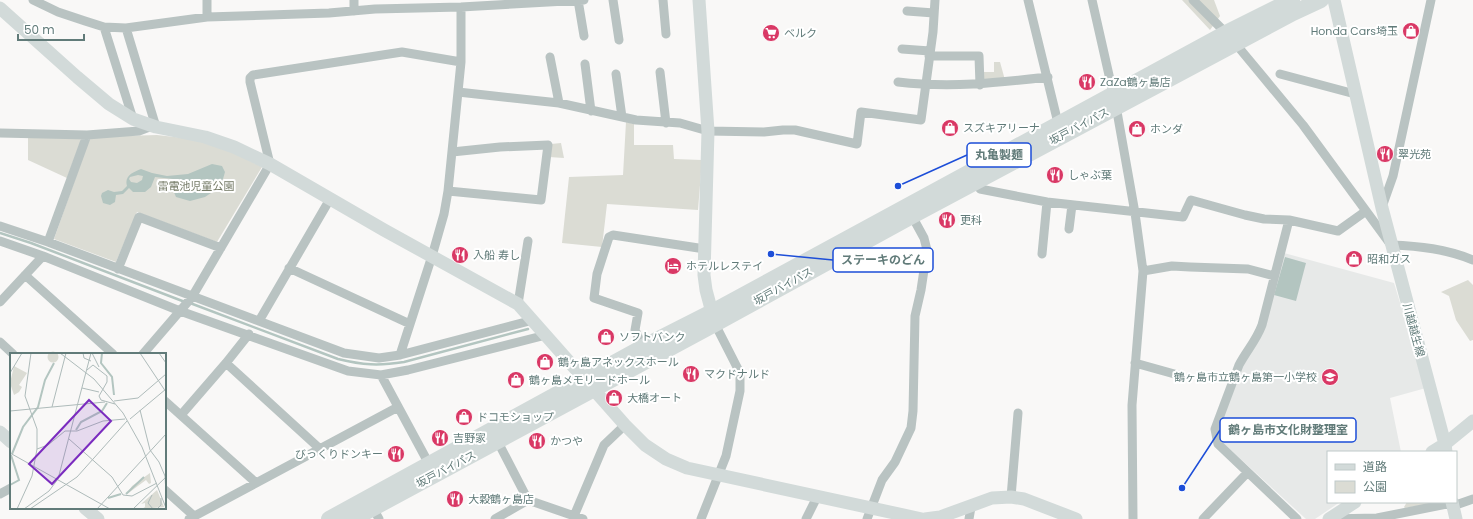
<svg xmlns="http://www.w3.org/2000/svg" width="1473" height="519" font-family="Poppins,'Noto Sans JP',sans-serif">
	<rect width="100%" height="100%" fill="#f9f8f7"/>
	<path fill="#e7e9e8" d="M1284,253L1394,283L1426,388L1390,398L1401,452H1328V502H1340L1315,519H1306L1223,443L1219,429Z"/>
	<path fill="#dbdcd4" d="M1182,0H1214L1220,16L1210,30Z
		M994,62H1000L1005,80L983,79V72H994Z
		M626,122L634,124V145H673L674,159L702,160L698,210L607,204L602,247L562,243L569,177L623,175Z
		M157,135L201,140L233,152L262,167L217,242L137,212L116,262L54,239L90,137Z
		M78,137L81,140L67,178L28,160V138Z
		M561,143L564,158L549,157L551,144Z
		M1468,280L1473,285V340L1470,341L1456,320L1449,296L1441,292Z
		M1407,502H1428L1429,504L1405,508L1404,507Z"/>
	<path fill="#b3c5c0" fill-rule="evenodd" d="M212,164L222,166L225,172L223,179L217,189L205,197L190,201L176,197L173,190V179L155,177L151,187L145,192H133L129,188L123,194L116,195L115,202L110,205L103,203L101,196L102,193L108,190L114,192L122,191L127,186C124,176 133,172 141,169L152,173L167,176L188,174ZM138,175L143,176L142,180L137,183L131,182L129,179L130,177Z
		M1285,257L1306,263L1296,301L1274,295Z"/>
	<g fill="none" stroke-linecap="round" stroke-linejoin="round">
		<path stroke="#b3c5c0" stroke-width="2.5" d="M0,233L31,243L185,302
			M190,303L338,359C363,365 378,366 404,362L528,329"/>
		<path stroke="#b9c3c2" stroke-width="9" d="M33,0L58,12L85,21L104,27L126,28L207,17L329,13L375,9L461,7L584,0
			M207,0V17
			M354,0V11
			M578,0L584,36
			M613,0L619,40
			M663,0L666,34
			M1028,0L1058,123
			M1092,0L1116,106L1135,213L1143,271L1132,405L1133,519
			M1193,0L1226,33
			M907,11L934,13
			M104,27L133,119
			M126,28L156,127
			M1235,43L1303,125L1391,245C1420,246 1446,249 1473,260
			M902,49L930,51
			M929,56H979L980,85
			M550,57L559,103
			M585,64L591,111
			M660,72L666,123
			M616,74L622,117
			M1280,74L1355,94
			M898,82C950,88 996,83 1048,77
			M458,92L559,103L636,120L680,123L708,131L764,132L783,130H795L857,144L861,112L921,120L933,32L935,0
			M0,133L87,135L139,131L152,126
			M975,182L980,189L1047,202L1183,217L1191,200L1245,215L1264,219L1289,220L1338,231L1366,211
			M448,191L541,200L548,145L500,147L452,152
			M1382,207L1393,176L1431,0
			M1289,220L1262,325C1256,341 1247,350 1239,365L1215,429L1218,444L1297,519
			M0,226L48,242L344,353L379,358L400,355L533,320
			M1069,229L1072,205
			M0,241L43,256L180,311L348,371L381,375L408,370L546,335
			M48,242L87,135
			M1042,254L1047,202
			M289,268L410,324
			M118,269L139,217L221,248
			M1143,271L1172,266L1190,267L1248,269L1274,276
			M25,275L113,354
			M0,302L43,256
			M518,304L528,241
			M259,321L330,199
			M0,342L13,354
			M643,347L635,330L638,313L594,298L597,274L609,237L613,235L705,249
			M143,354L192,297L270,164L250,82V78L253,75L402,52L461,62
			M400,355L432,256L444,214L448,191L461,62V7
			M226,363L319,448
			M1135,363L1178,375
			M381,375L429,464
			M165,401L255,482
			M181,415L226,363L249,334
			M498,442L528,500L583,519
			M165,490L194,516
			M0,494L11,488
			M1011,497L1018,413
			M1453,506L1473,499
			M373,508L379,519
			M574,516L604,445L625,425
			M189,519L398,407
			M495,519L528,500
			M701,519L726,456L740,391V373L715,324
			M806,519L817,497
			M867,519L882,480L895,462L911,428L913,411L915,316L921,290L927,250L924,238L912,216
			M969,519L971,507
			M1203,519L1247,473
			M1329,519L1377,518L1452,503"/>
		<path stroke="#d2dad9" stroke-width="13" d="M699,0L708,131L704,275L706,290L714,320
			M1334,0L1382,208L1445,444L1446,452
			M0,8L77,77L109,104L133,119L156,127L205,137L234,147L270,164L384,230L518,304L625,425L645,445L666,459L687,468L922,519
			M0,432L11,442
			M1432,452L1445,444L1473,421
			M1452,502L1456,519
			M85,508L98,519
			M925,519L940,517L992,498L1011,497L1024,499L1076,519
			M1329,519L1355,502"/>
		<path stroke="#d2dad9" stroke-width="16" d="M329,519L643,347L712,312L1226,33L1292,0
			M353,519L715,324L912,216L1293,13L1321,0"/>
	</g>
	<defs>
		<g id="shop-disc" transform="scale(0.9)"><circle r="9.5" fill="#d93865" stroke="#fff"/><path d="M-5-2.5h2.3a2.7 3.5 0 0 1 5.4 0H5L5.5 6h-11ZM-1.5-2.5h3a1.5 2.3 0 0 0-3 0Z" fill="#fff"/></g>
		<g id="supermarket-disc" transform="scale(0.9)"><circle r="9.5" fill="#d93865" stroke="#fff"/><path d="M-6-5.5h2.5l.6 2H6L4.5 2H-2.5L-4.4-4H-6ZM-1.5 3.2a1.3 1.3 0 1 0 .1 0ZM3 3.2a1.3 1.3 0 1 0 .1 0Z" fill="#fff"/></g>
		<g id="restaurant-disc" transform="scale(0.9)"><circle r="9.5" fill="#d93865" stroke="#fff"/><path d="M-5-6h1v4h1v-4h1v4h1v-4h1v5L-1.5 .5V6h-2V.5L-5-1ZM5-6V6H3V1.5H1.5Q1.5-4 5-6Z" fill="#fff"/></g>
		<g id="hotel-disc" transform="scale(0.9)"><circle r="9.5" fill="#d93865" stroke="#fff"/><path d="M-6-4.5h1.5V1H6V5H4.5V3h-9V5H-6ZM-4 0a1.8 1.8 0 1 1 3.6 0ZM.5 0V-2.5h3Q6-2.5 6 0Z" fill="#fff"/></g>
		<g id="school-disc" transform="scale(0.9)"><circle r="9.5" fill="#d93865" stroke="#fff"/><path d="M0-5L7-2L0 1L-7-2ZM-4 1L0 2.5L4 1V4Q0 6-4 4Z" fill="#fff"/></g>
	</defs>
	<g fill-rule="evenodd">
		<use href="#shop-disc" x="1411" y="31"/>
		<use href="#supermarket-disc" x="771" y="33"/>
		<use href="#restaurant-disc" x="1087" y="82"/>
		<use href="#shop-disc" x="950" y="128"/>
		<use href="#shop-disc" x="1137" y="129"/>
		<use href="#restaurant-disc" x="1385" y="154"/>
		<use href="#restaurant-disc" x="1055" y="175"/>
		<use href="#restaurant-disc" x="947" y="220"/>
		<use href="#restaurant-disc" x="460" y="255"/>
		<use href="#shop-disc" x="1354" y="259"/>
		<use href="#hotel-disc" x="673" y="266"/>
		<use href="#shop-disc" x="606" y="337"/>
		<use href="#shop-disc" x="545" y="362"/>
		<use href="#restaurant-disc" x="691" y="374"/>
		<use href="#school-disc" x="1330" y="377"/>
		<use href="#shop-disc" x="516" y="380"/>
		<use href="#shop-disc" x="614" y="398"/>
		<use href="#shop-disc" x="464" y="417"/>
		<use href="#restaurant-disc" x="440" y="438"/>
		<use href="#restaurant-disc" x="537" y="441"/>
		<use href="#restaurant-disc" x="396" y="454"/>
		<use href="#restaurant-disc" x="455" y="499"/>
	</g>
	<g text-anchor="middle" stroke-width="4" stroke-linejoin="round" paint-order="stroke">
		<g font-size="11" fill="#617b79" stroke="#fff" text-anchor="start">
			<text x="1398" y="35" text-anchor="end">Honda Cars埼玉</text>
			<text x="784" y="37">ベルク</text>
			<text x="1100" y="86">ZaZa鶴ヶ島店</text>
			<text x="963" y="132">スズキアリーナ</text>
			<text x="1150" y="133">ホンダ</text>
			<text x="1398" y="158">翠光苑</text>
			<text x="1068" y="179">しゃぶ葉</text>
			<text x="960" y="224">更科</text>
			<text x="473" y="259">入船 寿し</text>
			<text x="1367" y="263">昭和ガス</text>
			<text x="686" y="270">ホテルレステイ</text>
			<text x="619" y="341">ソフトバンク</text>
			<text x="558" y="366">鶴ヶ島アネックスホール</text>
			<text x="704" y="378">マクドナルド</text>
			<text x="1317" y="381" text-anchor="end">鶴ヶ島市立鶴ヶ島第一小学校</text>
			<text x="529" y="384">鶴ヶ島メモリードホール</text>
			<text x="627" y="402">大橋オート</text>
			<text x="477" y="421">ドコモショップ</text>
			<text x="453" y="442">吉野家</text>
			<text x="550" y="445">かつや</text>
			<text x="383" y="458" text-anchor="end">びっくりドンキー</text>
			<text x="468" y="503">大穀鶴ヶ島店</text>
		</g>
		<g font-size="11" fill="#617b79" stroke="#fff">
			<text transform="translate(1079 126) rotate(-28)" y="4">坂戸バイパス</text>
			<text transform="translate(783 286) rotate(-29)" y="4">坂戸バイパス</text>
			<text transform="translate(1414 330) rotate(75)" y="4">川越越生線</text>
			<text transform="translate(446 469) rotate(-28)" y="4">坂戸バイパス</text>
		</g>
		<g font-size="11" fill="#737965" stroke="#fff">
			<text x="196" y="190">雷電池児童公園</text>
		</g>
	</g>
	<g transform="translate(10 353)">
		<rect width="156" height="156" fill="#f9f8f7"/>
		<path d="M37.5 4a5.5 5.5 0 1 1 11 0a5.5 5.5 0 1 1-11 0ZM4,13L17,20L9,32L12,34L9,39L4,42L0,30ZM140,120L141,130L139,131L136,127L117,141L122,133ZM147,137L154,154L132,156L135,154V150L131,151Z" fill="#dbdcd4"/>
		<path fill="none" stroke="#b3c5c0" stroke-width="2" d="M92,0L91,10L102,24L104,42M66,77L71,69L92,58L97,50M2,101L13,74L28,54L35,27L44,10M0,132L9,127L1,102M116,141L134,124M98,145L111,141"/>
		<path fill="none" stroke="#aebbba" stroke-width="1" d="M50,0L84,26L113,60L132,94L156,155M73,0L74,5L81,8M82,0L89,14M130,0L156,39M149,0L156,10M77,17L83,12L97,23V29L89,43L91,47L105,51M0,20L12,0M72,35L89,39M104,48L128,45L156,21M42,54L56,0M130,57L140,97L149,109L155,123L156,140M0,58L95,49M120,66L156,36M59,86L102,124L113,142L122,143L147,130M27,96L38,92L55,78H67L93,68L115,66M0,100L100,156M142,142L138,150L143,156M7,156L22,123L27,96V76L15,43L21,0M14,156L39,138L48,126L81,0M20,156L67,124L117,68M87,156L156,81M119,156H137M123,156L156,124M147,156L151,152V145"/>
		<path fill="#7b2cbf" fill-opacity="0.15" stroke="#7b2cbf" stroke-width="2" d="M79,47L101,68L42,131L19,111Z"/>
		<rect width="156" height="156" fill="none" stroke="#617b79" stroke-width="2"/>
	</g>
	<path fill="none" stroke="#1d4ed8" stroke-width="1.5" d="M898 186L967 155M771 254L833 260M1182 488L1220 430"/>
	<g fill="#1d4ed8" stroke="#fff" stroke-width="1.5">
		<circle cx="898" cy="186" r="4"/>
		<circle cx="771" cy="254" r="4"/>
		<circle cx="1182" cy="488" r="4"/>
	</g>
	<g fill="#fff" stroke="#1d4ed8" stroke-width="1.5">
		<rect x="967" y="143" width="64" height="24" rx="4"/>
		<rect x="833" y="248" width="100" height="24" rx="4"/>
		<rect x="1220" y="418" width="136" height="24" rx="4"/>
	</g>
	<g font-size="12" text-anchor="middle" font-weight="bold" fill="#617b79">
		<text x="999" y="159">丸亀製麺</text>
		<text x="883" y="264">ステーキのどん</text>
		<text x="1288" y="434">鶴ヶ島市文化財整理室</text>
	</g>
	<rect x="1327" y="451" width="130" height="52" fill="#ffffff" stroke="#c0cac9"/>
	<rect x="1335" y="464" width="20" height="6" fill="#d2dad9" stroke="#c0cac9"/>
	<text x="1363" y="471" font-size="12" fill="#617b79">道路</text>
	<rect x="1335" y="481" width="20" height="12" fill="#dbdcd4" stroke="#c0cac9"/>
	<text x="1363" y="491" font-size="12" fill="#617b79">公園</text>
	<path d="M18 34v6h66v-6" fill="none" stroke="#617b79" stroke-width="2"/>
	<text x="24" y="34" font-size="12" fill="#617b79" stroke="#ffffff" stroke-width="3" paint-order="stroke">50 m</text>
</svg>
